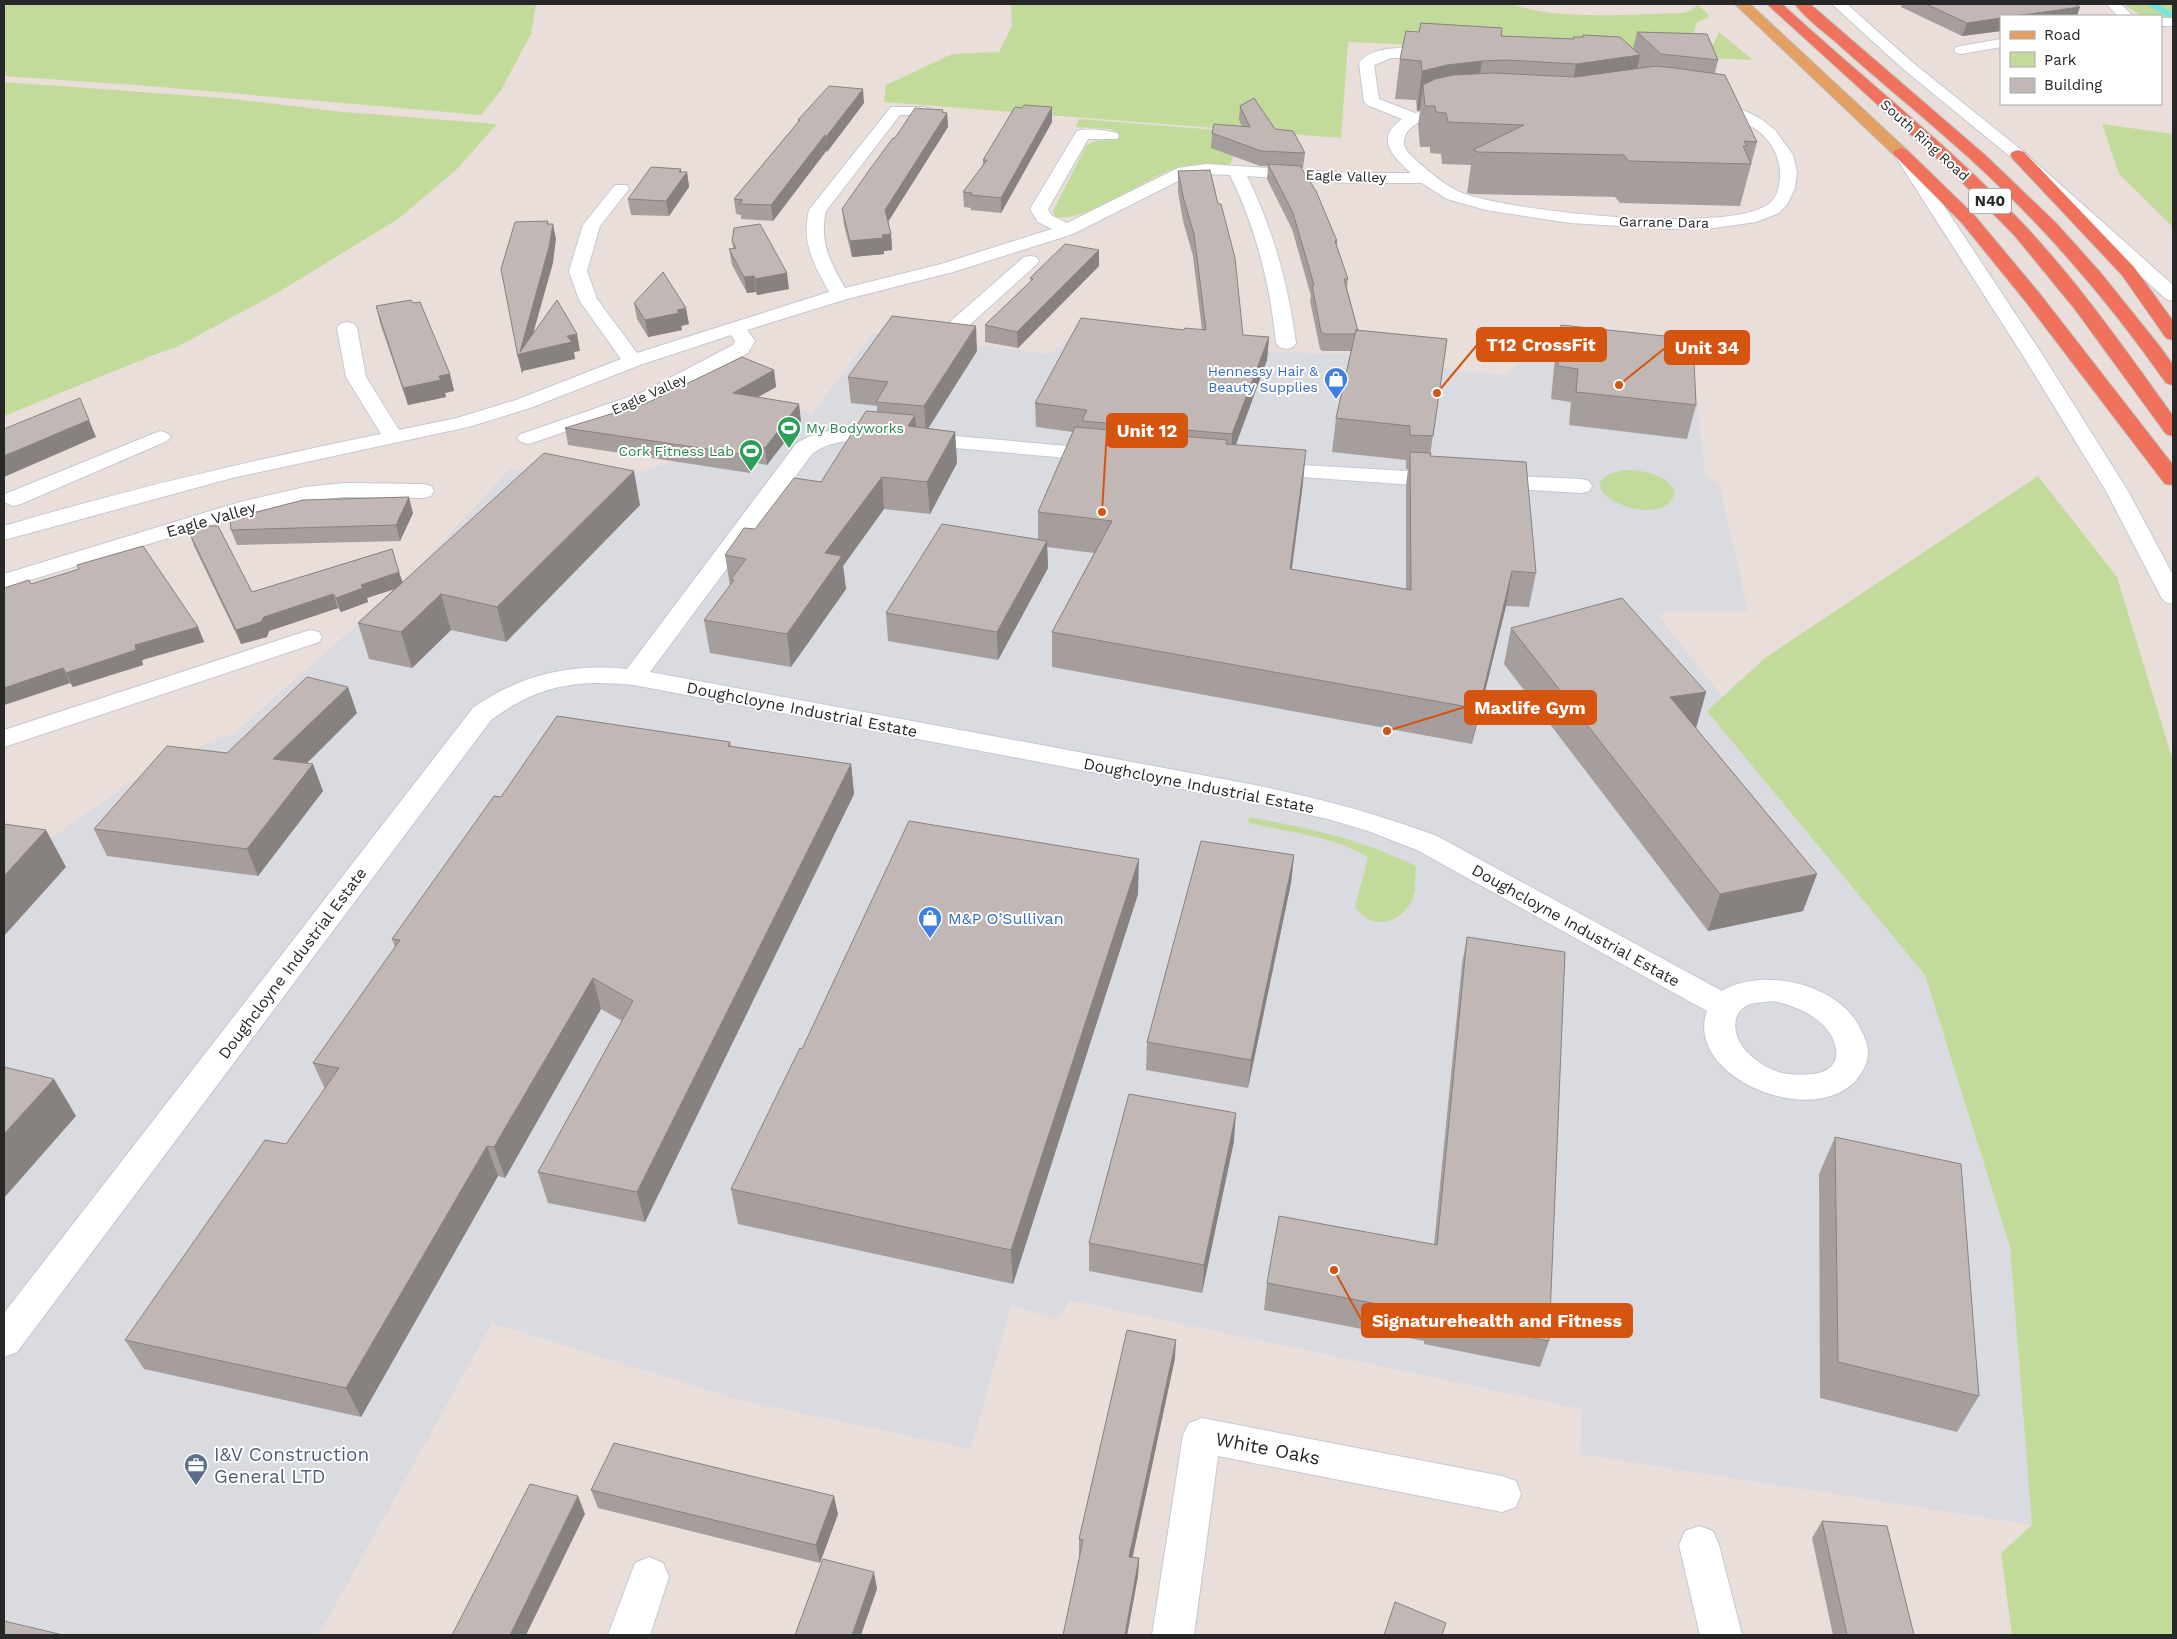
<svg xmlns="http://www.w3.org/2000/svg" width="2177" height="1639" font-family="'Work Sans',sans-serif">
	<rect width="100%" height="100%" fill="#e9ded9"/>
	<path fill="#dadae1" d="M873,333L1050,354L1073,337L1183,348L1359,355L1358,360L1507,375L1530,352L1694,370L1705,474L1720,486L1748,611L1656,613L1723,698L1708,711L1925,975L2010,1247L2032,1525L1580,1454L1582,1409L1070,1300L1059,1319L1011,1306L971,1449L740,1400L492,1323L319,1635H4V831L53,837L156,765L234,733L396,591L510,469L625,477L701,453L789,404L812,414Z"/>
	<path fill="#c3db9a" d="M4,4H536L531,34L501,90L481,115L149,86L4,76Z
		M1011,4H1513C1552,21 1637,14 1681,13L1688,12L1698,5L1708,14V18L1697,22L1692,37L1709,53L1719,32L1753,60L1348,42L1341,138L884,102L886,85L952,54L999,52L1012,26Z
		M2123,4H2173V18L2140,15Z
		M4,82L223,98L343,112L497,124L456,170L398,219L277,293L175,348L161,352L4,416Z
		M1079,119L1243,132L1230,165C1213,165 1196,163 1179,167C1151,174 1079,227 1055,216L1053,211L1086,146L1094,141L1108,140L1112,129L1076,127Z
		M2102,124L2173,134V227L2119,174Z
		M1623,470C1642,470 1666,473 1675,492C1665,537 1553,485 1623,470Z
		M2038,476L2117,577L2173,761V1635H2012L2001,1553L2032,1525L2010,1247L1925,975L1707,711L1765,658Z
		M1249,817C1308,828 1361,839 1416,866C1415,876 1416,888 1413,897C1408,913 1390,926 1374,921C1366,920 1360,912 1355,907L1368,857C1331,836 1289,832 1248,823Z"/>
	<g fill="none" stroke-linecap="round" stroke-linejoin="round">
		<path stroke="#74e3e0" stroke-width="5.5" d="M2151,4L2173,16"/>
		<g stroke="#c2c9d0" stroke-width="2">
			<path id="street" d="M2106,4H2121L2133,16H2118Z
				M2161,18H2173V26H2161Z
				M2001,39V47L1961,54L1956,53L1954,50L1956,47L1961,46Z
				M1410,48L1443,51L1445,54L1443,57L1438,58H1391L1374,65L1379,99L1415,113L1459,103L1502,101L1569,105L1648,94L1722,104L1745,111L1761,119L1775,130L1793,155L1797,172L1795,188L1788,203L1779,213L1756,222L1714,228L1670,229L1570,223L1486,210L1447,199L1422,183H1348L1247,176C1273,229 1288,284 1296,343L1293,347L1286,349L1279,347L1276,343C1270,284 1256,228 1230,175L1206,174L1188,176L1073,234L953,272L847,299L747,330L755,341L748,353L657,400L535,442L528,444L521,442L517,438L521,434L643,392L733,345L735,341L731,335L640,365L530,408L468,427L232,478L4,540V526C128,489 254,460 381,434L346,377L337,328L340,324L347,322L354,324L357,328L366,377L399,430L457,418L516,400L621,359L579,300L569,271L583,225L615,185H627L629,189L600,226L587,271L597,299L637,353L829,292C814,264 801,243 809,210L891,107H925L930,109L933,112L930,115H900L826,211C819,242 830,262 845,288L941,264L1052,229L1038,222L1030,209L1075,134L1077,131C1089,128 1105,130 1117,133L1119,136L1117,139H1088L1048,209L1051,215L1067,223L1178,168L1206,164L1348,173H1411C1393,156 1374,139 1402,119L1367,105L1364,102L1359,63C1370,48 1394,48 1410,48ZM1648,104C1693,107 1780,112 1780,175C1780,186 1777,199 1767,205C1723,234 1516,212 1465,194C1448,188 1433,175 1419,163C1414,157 1405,152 1404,144C1403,136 1408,130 1413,126C1452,98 1524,117 1568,115C1595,113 1622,108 1648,104Z
				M1030,256L1036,257L1039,261L1036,265L966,328L959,330L952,328L949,324L952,320L1024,257Z
				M863,428L1102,449L1110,450L1113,455L1110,460L1102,461L863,440C843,441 828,442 812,454L650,672L1255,785C1318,798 1376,813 1437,836L1722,991C1758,969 1821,981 1849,1012C1855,1018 1859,1026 1863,1034C1869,1047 1870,1058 1863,1070C1828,1136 1682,1081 1707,1011L1417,850L1368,831L1328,819L1255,803L634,685C577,679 538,685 491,720L17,1352L4,1357V1313L473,708C519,675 571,663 627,669L796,444C817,430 839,429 863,428ZM1774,1001C1789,1005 1803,1009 1816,1019C1838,1034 1849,1070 1813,1074C1803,1075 1792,1075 1782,1073C1760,1067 1730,1045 1736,1019C1738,1012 1743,1006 1751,1004C1758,1002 1767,1002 1774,1001Z
				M160,431L167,433L171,437L167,441L21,504L13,506L4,502L5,494Z
				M1266,463L1443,473L1451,475L1454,480L1451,485L1443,487L1258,474L1255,469L1258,464Z
				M1491,475L1581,479L1589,481L1592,486L1589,491L1581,493L1483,487L1480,482L1483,477Z
				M344,483L423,484L431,486L434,491L431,496L423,498L344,497L305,501L254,512L4,588V574L240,502L305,487Z
				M310,630L319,632L322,637L319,642L4,747V730Z
				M1202,1418L1502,1476L1516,1481L1521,1494L1516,1507L1502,1512L1218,1456L1194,1635H1152L1183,1435L1189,1423Z
				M1699,1526L1713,1531L1719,1545L1742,1635H1700L1679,1545L1685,1531Z
				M649,1557L663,1563L669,1577L650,1635H608L635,1563Z"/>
		</g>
		<g stroke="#c2c9d0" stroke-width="2">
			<path id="secondary" d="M1832,4H1847L1912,62L2024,152L2173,285V301L2166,299L2012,158L1902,68Z
				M1901,148L1907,150L1909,153L2042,354L2128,491L2173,575V604L2165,602L2161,597L2106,491L2022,354L1893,153L1895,150Z"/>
		</g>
		<g stroke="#bebebe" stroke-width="2">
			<path id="primary" d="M1735,4H1750L1907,150L1909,153L1907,156H1895Z"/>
		</g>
		<g stroke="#bebebe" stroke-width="2">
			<path id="highway" d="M1767,4H1782C1863,79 1952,147 2027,228C2081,286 2127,352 2173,416V436L2166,434L2074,308L2015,236L1956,176Z
				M1795,4H1810L1985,155L2056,223L2100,272L2161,348L2173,365V385L2166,383C2103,293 2032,212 1949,140C1912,107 1873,76 1837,43C1823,31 1806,19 1795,4Z
				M1901,148L1907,150L1974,215L2040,294L2173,465V485L2165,484L2026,302L1962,223L1895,156L1893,153L1895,150Z
				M2018,150L2024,152L2134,267L2173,321V340L2166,338L2122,275L2012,158L2010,155L2012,152Z"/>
		</g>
		<use href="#street" fill="#fff" fill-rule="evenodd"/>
		<use href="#secondary" fill="#fff" fill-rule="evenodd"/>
		<use href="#primary" fill="#e4a063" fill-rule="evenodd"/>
		<use href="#highway" fill="#f0725d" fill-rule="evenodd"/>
	</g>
	<path fill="#a69e9d" d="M1902,4H2074L2001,16V31L1962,36L1901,7Z
		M1637,32L1718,60L1715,73L1757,142L1740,206L1620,203L1615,197L1472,194L1467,193L1471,165L1442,164L1441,154L1430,153V147H1420L1418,125L1420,110L1417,111L1416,100L1395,99L1400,59L1501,36L1573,39V37H1582L1583,35L1633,49Z
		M864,103L827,152V150L773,221L741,219V215L736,214L734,199L798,122V120Z
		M1240,106L1275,129L1305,153L1303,168H1301L1337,241V247L1348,279L1347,288L1358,331L1447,339L1430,456L1536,573L1529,607L1506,606L1472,744L1052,667V632L1094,553L1047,547L1048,568L998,660L888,641L886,613L1038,540V512L1073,432L1036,427L1035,403L1184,330H1202L1193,256L1183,221L1178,192V171L1243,335L1269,337L1267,360L1236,444L1303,483L1292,569L1406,589V485L1408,469H1406V460L1332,452L1336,418L1351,351H1322L1320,349L1310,301L1311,296L1292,229L1267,179L1268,166H1260L1211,148L1212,133L1242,126L1239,120Z
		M1052,107V122L1001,213L971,210V208L964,207L963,192L983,165V160L1022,108Z
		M943,110V113H947L948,127L888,222L891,234L892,250L884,251V254L852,257L844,225L842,209L895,138Z
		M681,169V172H687L689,187L669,216L631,215L628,199Z
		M732,241L789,289L757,295L756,292L747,293L732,265L729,249L733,248Z
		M1099,250V266L1018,348L985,342V325L1031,281L1030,278Z
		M413,303L450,374L454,391L445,393L446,397L408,405L380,323L376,306Z
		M634,303L689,324L681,326L682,330L648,337L637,319Z
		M1561,325L1696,405L1687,439L1569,425L1571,402L1551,399L1555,357Z
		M977,351L928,428L955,432L957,463L930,514L884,509L843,566L846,589L791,667L710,653L704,620L730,586L725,555L755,529L821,482L877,412V406L851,403L848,377Z
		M774,370L776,387L758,397L801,421L767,465L757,463L750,473L568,445L565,428Z
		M640,505L506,642L451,630L412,668L369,659L358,623L394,589L367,598L368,602L341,612L338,608L269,631L267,637L241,644L194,546L189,532L252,592L392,549L402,582Z
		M413,513L400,541L237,545L231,530Z
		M31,584L198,627L204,642L142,660L143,665L73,687L70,683L4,705V588Z
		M1511,628L1706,692L1696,728L1817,874L1803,911L1708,931L1504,664Z
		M357,713L307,763L323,791L258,876L107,856L94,829L227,753Z
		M730,742L731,746L851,764L854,794L645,1222L548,1203L538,1172L622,1021L601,1009L505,1178L498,1176L361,1417L144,1369L125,1340L286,1144L325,1089L313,1063L395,947L392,939L501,797Z
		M1294,855L1291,883L1248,1088L1146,1070L1147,1042Z
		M1138,894L1013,1284L738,1224L731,1189L802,1049Z
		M1467,937L1549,1341L1540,1367L1424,1344V1341L1264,1310L1267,1283L1434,1245L1462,964Z
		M1835,1137L1979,1396L1957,1432L1820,1398L1819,1174Z
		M1234,1141L1202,1293L1089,1271V1243Z
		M1175,1358L1132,1557L1139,1558L1138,1576L1127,1635H1063L1080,1557H1079V1539Z
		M591,1490L838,1514L820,1563L598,1508Z
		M1822,1521L1914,1635H1833L1812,1538Z"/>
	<path fill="#87817f" d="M2080,7L2077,16H2015Z
		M2001,18V31L1962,36L1967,23Z
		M1640,55L1632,95L1569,103L1576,64Z
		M1482,61L1476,100L1423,85L1420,110L1417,111L1422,71L1447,65Z
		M863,89L864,103L827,152L826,137Z
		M1052,107V122L1001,213V198Z
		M943,110V119L947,113L948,127L886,225L885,210Z
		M825,135L827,150L773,221L771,205Z
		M681,169L682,178L687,172L689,187L669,216L666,201L679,172Z
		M553,224L556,239L553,263L528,352L567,336L577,334L580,351L574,352L575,359L523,371L522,374L518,357Z
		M891,234L892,250L884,251V254L852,257L850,241L882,235Z
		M1099,250V266L1018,348L1017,332Z
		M787,273L789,289L757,295L755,279Z
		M754,276L756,292L747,293L744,277Z
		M686,308L689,324L681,326L682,330L648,337L645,320L677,310Z
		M976,326L977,351L926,432L924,406Z
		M1269,337L1267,360L1231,458L1232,434Z
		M774,370L776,387L735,410L733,393Z
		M450,374L454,391L445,393L446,397L408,405L403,388L439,376Z
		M799,404L801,421L767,465L765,448Z
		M915,415L917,446L908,426Z
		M89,420L96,437L4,477V456Z
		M955,432L957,463L930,514L927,482Z
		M755,446L757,463L750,473L748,455Z
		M1306,450L1303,483L1287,603L1290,569Z
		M634,471L640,505L506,642L497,607Z
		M882,477L884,509L843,566L846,589L791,667L787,634L825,553Z
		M409,497L413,513L400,541L396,525Z
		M1047,541L1048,568L998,660L997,632Z
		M1512,571L1506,606L1472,744L1479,709Z
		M399,572L404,586L367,598L368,602L341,612L336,598L361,585Z
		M333,594L338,608L269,631L267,637L241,644L236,630L264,617Z
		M441,594L451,630L412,668L401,632Z
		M198,627L204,642L142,660L143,665L73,687L66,673L135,645Z
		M63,668L70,683L4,705V688Z
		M348,687L357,713L284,786L273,759Z
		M1706,692L1696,728L1670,697Z
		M313,764L323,791L258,876L247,849Z
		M851,764L854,794L645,1222L637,1192Z
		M46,830L66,867L4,936V876Z
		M1294,855L1291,883L1248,1088L1251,1060Z
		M1139,859L1138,894L1013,1284L1011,1250Z
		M1817,874L1803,911L1708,931L1720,894Z
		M593,978L601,1009L505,1178L494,1147Z
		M54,1079L76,1116L4,1198V1134Z
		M1236,1113L1234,1141L1202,1293L1204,1265Z
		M487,1146L498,1176L361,1417L346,1388Z
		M1176,1340L1175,1358L1129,1574V1557Z
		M578,1496L585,1514L526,1635H510Z
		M834,1496L838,1514L820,1563L816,1545Z
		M1139,1558L1138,1576L1127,1635H1125Z
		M874,1572L877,1589L861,1635H852Z"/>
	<path fill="#c1b8b6" stroke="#87817f" d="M1926,4H2074L2080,7L2015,16H2001V18L1967,23Z
		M1421,23L1502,28L1501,36L1574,39L1573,37H1583V35L1620,37L1640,55L1576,64L1508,60L1482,61L1447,65L1422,71L1421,61L1400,59L1406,31L1419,32Z
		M1637,32L1707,34L1718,60L1661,54Z
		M1656,66L1675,68L1725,75L1757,142L1744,141L1747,146H1743L1751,164L1628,161L1624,155L1478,152L1473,150L1524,125L1448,122L1446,113L1436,112L1435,106H1425L1423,85L1435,79L1453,75L1494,73L1575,77Z
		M829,86L863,89L826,137L825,135L771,205L739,204L743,200L734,199L800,120H798Z
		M1254,98L1275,129L1293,131L1305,153L1261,151L1212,133L1214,124L1250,127L1240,106Z
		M1024,105L1052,107L1001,198L971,195L972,193L963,192L987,160H983L1015,107L1022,108Z
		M915,108L943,110L942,112L947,113L885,210L891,234L882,235L883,238L850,241L842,209L870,169L893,138H895Z
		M1268,164L1300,166L1316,191L1337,241H1335L1348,279H1344L1358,331L1356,330L1355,334H1324L1321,332L1312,285H1314L1293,213Z
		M651,167L681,169L679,172H687L666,201L628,199Z
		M1210,170L1218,204H1221L1235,258L1243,335L1269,337L1232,434L1082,421L1087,410L1035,403L1081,318L1184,330L1185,328L1206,330L1194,234L1184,200L1178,171Z
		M548,221L547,224H553L549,247L520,352L557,300L577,334L567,336L572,342L519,354L518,357L501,269L515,222Z
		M760,224L787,273L755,279L754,276L744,277L729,249L736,248L732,241L734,228Z
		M1065,244L1099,250L1017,332L985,325L1033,279L1030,278Z
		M663,272L686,308L677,310L679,313L645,320L634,303Z
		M411,300L413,303L420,302L450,374L439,376L441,380L403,388L376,306Z
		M892,316L976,326L924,406L876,402L888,382L848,377Z
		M1561,325L1693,339L1696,405L1576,392L1578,369L1558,366Z
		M1356,330L1447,339L1433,436L1410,435V426L1336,418Z
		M742,357L774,370L733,393L799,404L765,448L755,446L748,455L565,428L647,403Z
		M80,398L89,420L4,456V429Z
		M866,411L915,415L908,426L955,432L927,482L882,477L825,553L842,556L787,634L704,620L734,580L731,579L746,559L725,555L744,528L755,529L794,478L821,482Z
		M1075,427L1227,440L1226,444L1306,450L1290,569L1411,590L1410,452L1431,453L1430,456L1526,462L1536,573L1512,571L1479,709L1052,632L1112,521L1038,512Z
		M544,453L634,471L497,607L441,594L401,632L358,623Z
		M409,497L396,525L231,530L230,519L303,500Z
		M942,524L1047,541L997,632L886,613Z
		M209,526H218L252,592L392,549L399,572L361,585L363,588L336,598L333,594L264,617L261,622L236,630L189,532Z
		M143,546L198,627L135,645L136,650L66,673L63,668L4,688V588L29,580L31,584L79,569L77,565Z
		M1622,598L1706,692L1670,697L1817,874L1720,894L1511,628Z
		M307,677L348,687L273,759L313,764L247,849L94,829L167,746L227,753Z
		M557,716L730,742L728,746L851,764L637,1192L538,1172L633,1001L593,978L494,1147L487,1146L346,1388L125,1340L265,1140L286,1144L339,1068L313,1063L400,940L392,939L494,796L501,797Z
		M909,821L1139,859L1011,1250L731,1189L800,1048L802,1049Z
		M4,824L46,830L4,876Z
		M1201,841L1294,855L1251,1060L1147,1042Z
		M1467,937L1565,952L1549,1341L1430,1318V1314L1267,1283L1279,1216L1437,1245Z
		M4,1067L54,1079L4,1134Z
		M1129,1094L1236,1113L1204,1265L1089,1243Z
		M1835,1137L1961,1164L1979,1396L1838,1362Z
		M1127,1330L1176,1340L1129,1557L1139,1558L1125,1635H1063L1083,1540L1079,1539Z
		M614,1443L834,1496L816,1545L591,1490Z
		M530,1484L578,1496L510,1635H452Z
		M1822,1521L1887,1526L1914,1635H1847Z
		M823,1559L874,1572L852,1635H795Z
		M1395,1602L1446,1623L1442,1635H1384Z
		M4,1621L63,1635H4Z"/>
	<defs>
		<g id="shop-pin" transform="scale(1.25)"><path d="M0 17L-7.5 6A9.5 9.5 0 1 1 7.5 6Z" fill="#3f7fe0" stroke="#fff"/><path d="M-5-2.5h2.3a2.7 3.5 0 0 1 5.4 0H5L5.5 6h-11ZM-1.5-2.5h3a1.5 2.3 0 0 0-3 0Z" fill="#fff"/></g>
		<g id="stadium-pin" transform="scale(1.25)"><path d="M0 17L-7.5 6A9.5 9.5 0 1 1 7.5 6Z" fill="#2e9e5b" stroke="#fff"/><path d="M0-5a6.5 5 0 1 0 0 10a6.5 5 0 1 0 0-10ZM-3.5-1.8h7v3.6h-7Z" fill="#fff"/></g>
		<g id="office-pin" transform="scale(1.25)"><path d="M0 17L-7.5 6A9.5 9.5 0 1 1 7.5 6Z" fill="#5c6f8a" stroke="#fff"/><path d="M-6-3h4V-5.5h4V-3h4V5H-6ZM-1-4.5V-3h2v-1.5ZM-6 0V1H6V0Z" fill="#fff"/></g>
	</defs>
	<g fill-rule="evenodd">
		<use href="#shop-pin" x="1336" y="379"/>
		<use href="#stadium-pin" x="789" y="428"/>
		<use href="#stadium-pin" x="751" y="451"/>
		<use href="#shop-pin" x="930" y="918"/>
		<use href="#office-pin" x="196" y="1465"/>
	</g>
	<g text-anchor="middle" stroke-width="4" stroke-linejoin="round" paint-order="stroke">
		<g font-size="14" fill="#272727" stroke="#fff">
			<text transform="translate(1925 140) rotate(42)" y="5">South Ring Road</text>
			<text transform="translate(1346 176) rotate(2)" y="5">Eagle Valley</text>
			<text transform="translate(1664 222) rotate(1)" y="5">Garrane Dara</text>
			<text transform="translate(649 394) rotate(-24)" y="5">Eagle Valley</text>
		</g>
		<g font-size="14" fill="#366cbe" stroke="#fff" text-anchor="end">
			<text x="1318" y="376">Hennessy Hair &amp;<tspan x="1318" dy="16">Beauty Supplies</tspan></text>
		</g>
		<g font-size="14" fill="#27864d" stroke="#fff" text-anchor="start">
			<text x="806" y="433">My Bodyworks</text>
			<text x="734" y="456" text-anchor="end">Cork Fitness Lab</text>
		</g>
		<rect fill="#fff" stroke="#686868" stroke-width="1" x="1969" y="188.5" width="42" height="25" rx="4"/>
		<g font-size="15" font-weight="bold" fill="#272727">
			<text x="1990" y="206">N40</text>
		</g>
		<g font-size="16" fill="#272727" stroke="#fff">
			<text transform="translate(211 519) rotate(-16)" y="6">Eagle Valley</text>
			<text transform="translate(802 709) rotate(11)" y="6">Doughcloyne Industrial Estate</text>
			<text transform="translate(1199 785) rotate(11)" y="6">Doughcloyne Industrial Estate</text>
			<text transform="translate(1576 925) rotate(29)" y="6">Doughcloyne Industrial Estate</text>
			<text transform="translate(292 963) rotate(-53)" y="6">Doughcloyne Industrial Estate</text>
		</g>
		<g font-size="16" fill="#366cbe" stroke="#fff" text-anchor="start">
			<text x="948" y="924">M&amp;P O’Sullivan</text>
		</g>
		<g font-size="19" fill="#272727" stroke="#fff">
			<text transform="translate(1268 1448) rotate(11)" y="7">White Oaks</text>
		</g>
		<g font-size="19" fill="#4e5e75" stroke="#fff" text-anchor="start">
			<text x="214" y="1461">I&amp;V Construction<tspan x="214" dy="22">General LTD</tspan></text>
		</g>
	</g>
	<path fill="none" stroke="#d5540f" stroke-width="2" d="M1437 393L1477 345M1619 385L1665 348M1102 512L1107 430M1387 731L1465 707M1334 1270L1362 1321"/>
	<g fill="#d5540f" stroke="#fff" stroke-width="2">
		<circle cx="1437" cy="393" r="5"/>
		<circle cx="1619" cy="385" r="5"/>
		<circle cx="1102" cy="512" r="5"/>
		<circle cx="1387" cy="731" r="5"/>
		<circle cx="1334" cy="1270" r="5"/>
	</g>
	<g fill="#d5540f" stroke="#d5540f" stroke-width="2">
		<rect x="1477" y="328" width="129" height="33" rx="5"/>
		<rect x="1665" y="331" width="84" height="33" rx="5"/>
		<rect x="1107" y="414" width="80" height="33" rx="5"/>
		<rect x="1465" y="691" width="131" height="33" rx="5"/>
		<rect x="1362" y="1304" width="270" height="33" rx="5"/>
	</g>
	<g font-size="18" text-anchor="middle" font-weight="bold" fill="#fff">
		<text x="1541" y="351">T12 CrossFit</text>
		<text x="1707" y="354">Unit 34</text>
		<text x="1147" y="437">Unit 12</text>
		<text x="1530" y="714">Maxlife Gym</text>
		<text x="1497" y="1327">Signaturehealth and Fitness</text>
	</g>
	<rect width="2177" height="1639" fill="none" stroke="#272727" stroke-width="10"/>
	<rect x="2000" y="15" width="162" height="90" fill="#ffffff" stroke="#a9a9a9"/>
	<rect x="2010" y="31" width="25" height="8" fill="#e4a063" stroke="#a9a9a9"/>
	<text x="2044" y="40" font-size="15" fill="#272727">Road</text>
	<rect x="2010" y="52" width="25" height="15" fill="#c3db9a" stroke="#a9a9a9"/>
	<text x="2044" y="65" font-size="15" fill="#272727">Park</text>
	<rect x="2010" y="78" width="25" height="15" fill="#c1b8b6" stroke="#a9a9a9"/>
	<text x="2044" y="90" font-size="15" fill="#272727">Building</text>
</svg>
